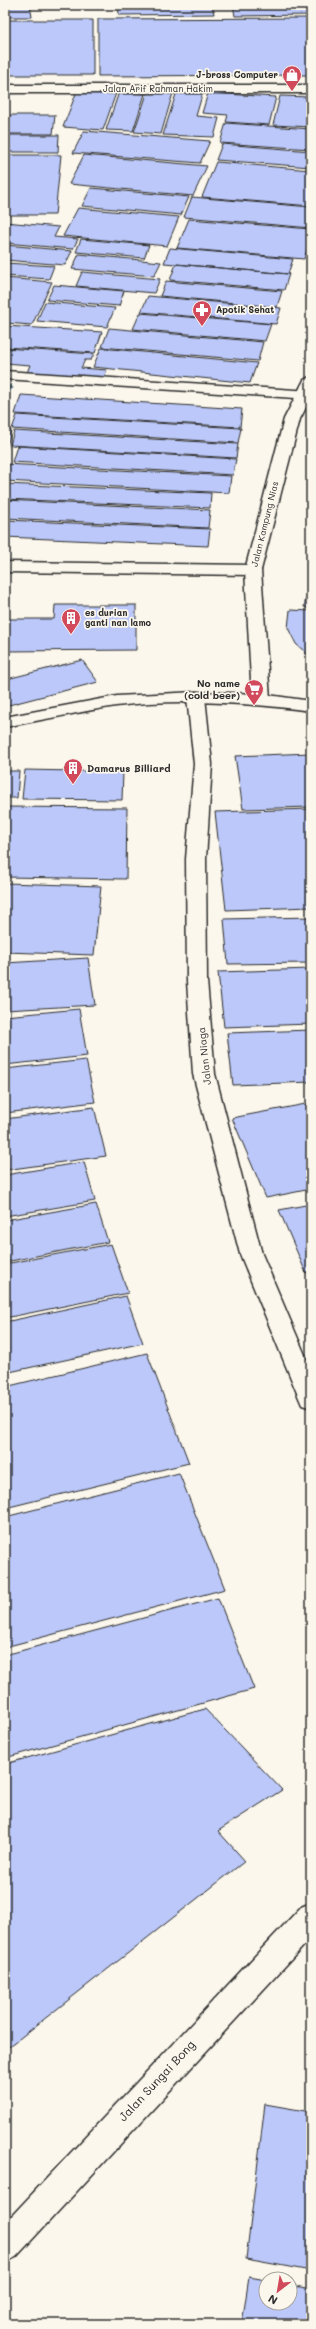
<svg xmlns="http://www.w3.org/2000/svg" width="316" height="2329" font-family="Mali,sans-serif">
	<rect width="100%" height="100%" fill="#fbf7ec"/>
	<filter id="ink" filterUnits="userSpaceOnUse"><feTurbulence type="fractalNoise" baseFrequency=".025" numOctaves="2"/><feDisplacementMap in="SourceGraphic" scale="8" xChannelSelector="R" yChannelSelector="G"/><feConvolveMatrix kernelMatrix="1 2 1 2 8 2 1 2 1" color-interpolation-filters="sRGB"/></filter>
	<g filter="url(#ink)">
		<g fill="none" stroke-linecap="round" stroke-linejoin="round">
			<path fill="#6e8fa7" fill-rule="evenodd" d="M8,384L14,388L5,393V385Z"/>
		</g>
		<path fill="#bbc8f9" stroke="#2b2b2b" d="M5,5H30L32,17H5Z
			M118,5H212L214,14L119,15Z
			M233,5H311V15L235,16Z
			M311,18V75L98,76V19Z
			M5,20H93V75H5Z
			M77,91L116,93L103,130L63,127Z
			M148,91L173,93L161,134L134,132Z
			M177,91L203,92L196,116L219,118L214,137L163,135Z
			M119,92L145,94L133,131L106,130Z
			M208,93L276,97L269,125L226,122L228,115L202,113Z
			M280,96L311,97V127L273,125Z
			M5,115H55L53,134H5Z
			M226,123L311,129V149L220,143Z
			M84,131L210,141L200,163L73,153Z
			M5,135H59L58,152H5Z
			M222,144L311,151V167L216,160Z
			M5,155H61L55,215H5Z
			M84,155L207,166L193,196L69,184Z
			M216,162L311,170V206L202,197Z
			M91,188L189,197L181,215L82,206Z
			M192,197L311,207V228L184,217Z
			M78,208L179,217L167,246L63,236Z
			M189,219L311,229V238L304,259L177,248Z
			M5,222L59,227L54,237L78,239L73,249L5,243Z
			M81,239L149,245L144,258L76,252Z
			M5,245L72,251L65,265L5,260Z
			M170,248L293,259L288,274L164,263Z
			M79,254L161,262L154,276L72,269Z
			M5,263L54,266L49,279L5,276Z
			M176,264L289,274L284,290L170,280Z
			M82,272L160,279L154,293L76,286Z
			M5,278L52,282L32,325L5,323Z
			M166,281L282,291L277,307L160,296Z
			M54,285L124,291L119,306L47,300Z
			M148,296L281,308L276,324L141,312Z
			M45,302L115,308L107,327L37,321Z
			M140,313L271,324L265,341L133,329Z
			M5,326L102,332L95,353L5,347Z
			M109,328L263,342L258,361L102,347Z
			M5,348L94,354L91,360H85L81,368L107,370L103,380L26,375L30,365L5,363Z
			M101,348L257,363L250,383L93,367Z
			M21,395L242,409L240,427L15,414Z
			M17,415L241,428L238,443L12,429Z
			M5,430H11L5,455Z
			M14,431L238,444L236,458L10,445Z
			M17,446L236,459L233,475L12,462Z
			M5,464L231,476L229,493L5,481Z
			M5,484L211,493L210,508L5,499Z
			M5,500L210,510L208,528L5,518Z
			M5,520L210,529L208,546L5,537Z
			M308,589H311V608L304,607Z
			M55,605H136V650L5,651V619H54Z
			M290,610L311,611V657L296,644L288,628Z
			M82,660L98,682L5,706V676L7,679Z
			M311,753V807L243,809L235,756Z
			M25,770L123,772L122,800L22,799Z
			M5,771H19L17,798H5Z
			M5,807L127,808L126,879L5,877Z
			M311,809V907L226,910L215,812Z
			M5,883L101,886L94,955L5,952Z
			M311,917V963L228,964L224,919Z
			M88,958L95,1005L5,1010V963Z
			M311,969V1024L224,1027L218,972Z
			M79,1009L87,1056L5,1065V1016Z
			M311,1030V1082L233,1085L227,1033Z
			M86,1060L95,1102L5,1113V1069Z
			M311,1103V1189L266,1198L232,1118Z
			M94,1107L106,1156L5,1170V1119Z
			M84,1162L95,1201L5,1216V1175Z
			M96,1204L108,1242L5,1262V1220Z
			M311,1204V1272L306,1273L279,1210Z
			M111,1244L128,1293L5,1318V1264Z
			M126,1296L143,1343L5,1373V1322Z
			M147,1353L189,1463L5,1508V1387Z
			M179,1473L225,1589L5,1647V1517Z
			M218,1598L254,1689L5,1758V1655Z
			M205,1709L282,1790L218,1831L245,1861L5,2050V1764Z
			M265,2104L311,2112V2271L246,2259Z
			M249,2277L266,2280V2303H290V2285L311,2289V2324H242Z"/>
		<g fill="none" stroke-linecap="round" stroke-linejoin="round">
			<g stroke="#2b2b2b" stroke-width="3">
				<path id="service" d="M5,562L253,565L259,566L261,570L259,574L253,575L5,572Z"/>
			</g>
			<g stroke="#2b2b2b" stroke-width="3">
				<path id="minor" d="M5,371L311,391V399L5,379Z"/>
			</g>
			<g stroke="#2b2b2b" stroke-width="3">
				<path id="tertiary" d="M5,85H311V93H5Z
					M311,1903V1938L16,2257L5,2262V2223L301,1907Z"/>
			</g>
			<g stroke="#2b2b2b" stroke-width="3">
				<path id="secondary" d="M311,376V398L300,419L261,570L270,699L267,703H255L252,699L245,570L284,419L304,380Z
					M196,692L202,693L205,697L212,764L206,859L207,981L215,1074L262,1254L311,1369V1408L302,1405L299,1398L240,1254L193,1074L187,981L186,859L194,764L187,697L190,693Z"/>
			</g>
			<g stroke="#2b2b2b" stroke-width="3">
				<path id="primary" d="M196,692L261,694L311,701V711C249,703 178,698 116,706C79,712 42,720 5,727V717L117,696Z"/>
			</g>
			<use href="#service" fill="#fbf7ec" fill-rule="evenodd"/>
			<use href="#minor" fill="#fbf7ec" fill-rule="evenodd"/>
			<use href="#tertiary" fill="#fbf7ec" fill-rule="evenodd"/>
			<use href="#secondary" fill="#fbf7ec" fill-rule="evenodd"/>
			<use href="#primary" fill="#fbf7ec" fill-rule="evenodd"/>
		</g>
	</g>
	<defs>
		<g id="shop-pin" transform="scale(1)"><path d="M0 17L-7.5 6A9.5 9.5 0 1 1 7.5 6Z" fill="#d1495b" stroke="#fbf7ec"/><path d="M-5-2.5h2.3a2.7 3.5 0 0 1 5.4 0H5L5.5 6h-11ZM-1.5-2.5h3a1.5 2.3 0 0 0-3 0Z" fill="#fff"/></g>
		<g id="pharmacy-pin" transform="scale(1)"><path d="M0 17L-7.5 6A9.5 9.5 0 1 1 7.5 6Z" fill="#d1495b" stroke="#fbf7ec"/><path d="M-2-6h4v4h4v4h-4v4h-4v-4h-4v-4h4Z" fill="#fff"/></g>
		<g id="building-pin" transform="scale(1)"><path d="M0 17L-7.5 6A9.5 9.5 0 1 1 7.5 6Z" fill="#d1495b" stroke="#fbf7ec"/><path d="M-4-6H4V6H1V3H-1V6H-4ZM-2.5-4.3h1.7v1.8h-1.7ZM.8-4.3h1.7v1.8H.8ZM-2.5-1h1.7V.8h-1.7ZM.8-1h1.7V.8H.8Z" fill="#fff"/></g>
		<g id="supermarket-pin" transform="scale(1)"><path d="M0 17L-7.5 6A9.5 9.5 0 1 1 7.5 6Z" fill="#d1495b" stroke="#fbf7ec"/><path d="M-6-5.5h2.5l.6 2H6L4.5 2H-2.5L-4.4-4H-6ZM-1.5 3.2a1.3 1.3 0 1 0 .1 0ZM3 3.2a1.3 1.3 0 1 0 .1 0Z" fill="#fff"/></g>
	</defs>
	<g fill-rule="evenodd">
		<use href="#shop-pin" x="292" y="75"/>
		<use href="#pharmacy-pin" x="202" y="310"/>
		<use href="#building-pin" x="71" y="618"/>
		<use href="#supermarket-pin" x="254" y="689"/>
		<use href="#building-pin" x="73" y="768"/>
	</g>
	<g text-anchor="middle" stroke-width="3.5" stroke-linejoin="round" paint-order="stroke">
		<g font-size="9" font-weight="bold" fill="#2b2b2b" stroke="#fbf7ec" text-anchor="start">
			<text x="278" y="78" text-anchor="end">J-bross Computer</text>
			<text x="216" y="313">Apotik Sehat</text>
			<text x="85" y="616">es durian<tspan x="85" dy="10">ganti nan lamo</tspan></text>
		</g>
		<g font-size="9" fill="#2b2b2b" stroke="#fbf7ec">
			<text x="158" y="92">Jalan Arif Rahman Hakim</text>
			<text transform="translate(265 524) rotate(-76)" y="3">Jalan Kampung Nias</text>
		</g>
		<g font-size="10" font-weight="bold" fill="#2b2b2b" stroke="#fbf7ec" text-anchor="end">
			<text x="240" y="687">No name<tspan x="240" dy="12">(cold beer)</tspan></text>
			<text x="87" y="772" text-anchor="start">Damarus Billiard</text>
		</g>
		<g font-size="10" fill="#2b2b2b" stroke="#fbf7ec">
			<text transform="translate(204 1056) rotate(-96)" y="4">Jalan Niaga</text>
		</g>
		<g font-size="12" fill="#2b2b2b" stroke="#fbf7ec">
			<text transform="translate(157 2081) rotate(-47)" y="4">Jalan Sungai Bong</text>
		</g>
	</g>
	<rect width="316" height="2329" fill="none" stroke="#fbf7ec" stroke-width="20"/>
	<rect x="10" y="10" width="296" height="2309" fill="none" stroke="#2b2b2b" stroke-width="1.5" filter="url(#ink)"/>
	<g transform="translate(278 2291) rotate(211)"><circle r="19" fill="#fbf7ec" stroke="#a8a59f"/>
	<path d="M0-3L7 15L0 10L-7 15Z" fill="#d1495b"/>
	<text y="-6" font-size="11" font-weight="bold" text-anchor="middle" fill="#2b2b2b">N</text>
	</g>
</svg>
